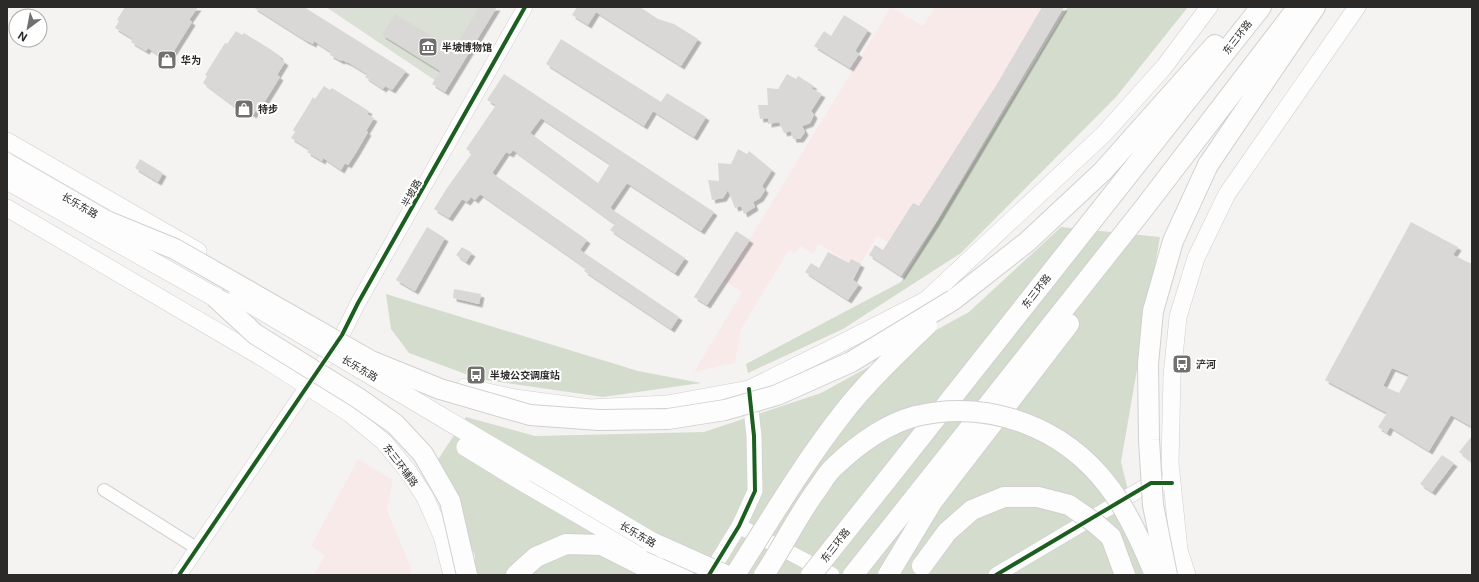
<svg xmlns="http://www.w3.org/2000/svg" width="1479" height="582" font-family="Inter,'Noto Sans SC',sans-serif">
	<defs>
		<filter id="shadow"><feDropShadow dx="3.5" dy="3.5" stdDeviation="0" flood-color="#0004"/></filter>
	</defs>
	<rect width="100%" height="100%" fill="#f5f3f2"/>
	<path fill="#f9eaea" d="M891,7L923,26L935,7H1055L906,253L877,236L858,268L819,244L813,254L800,246L795,254L789,250L741,329L735,363L694,372L742,292L724,281Z
		M358,459L393,480L387,510L411,568V575H313L325,556L311,546Z"/>
	<path fill="#dbe0d6" d="M326,7H495L445,87Z"/>
	<path fill="#d3dccd" d="M1068,7H1188L1116,97L961,253L843,329L748,373L746,364L901,282Z
		M1061,227L1160,237L1121,462L1149,575H475V556L437,461L466,417L535,436L704,432L821,393L969,312Z
		M386,294L638,371L701,383L603,397L479,379L409,353L391,329Z"/>
	<path fill="#d9d8d7" fill-rule="evenodd" filter="url(#shadow)" d="M125,7H198L189,20L192,22L172,54L169,52L165,59L148,48L146,51L131,42L133,39L115,28L119,21L117,20Z
		M253,7H304L406,71L392,90L385,86L383,89L365,77L367,74L349,63L342,60L341,61L330,55L331,52L314,41L313,44L305,40Z
		M479,7H497L445,92L432,84L440,71L382,35L395,14L454,49Z
		M577,7H640L658,19L674,24L698,39L681,66L596,12L588,25L572,15Z
		M1042,7H1064L936,222L901,276L869,255L875,245L883,250L913,203L919,206L997,84Z
		M844,15L868,30L855,51L859,54L850,68L814,46L824,31L831,36Z
		M236,31L242,35L244,33L270,49L280,56L279,58L285,62L277,75L280,77L267,98L260,109L257,108L253,115L236,103L234,106L203,83L207,76L205,75L225,43L227,44Z
		M561,39L661,102L667,93L706,117L694,137L653,111L644,126L546,64Z
		M504,74L714,212L701,231L627,183L610,208L685,258L675,273L610,230L615,224L513,150L510,154L506,152L492,173L587,240L580,250L679,317L671,329L584,271L586,268L480,194L475,200L471,197L467,202L462,199L449,218L434,209L447,188L472,153L466,149L496,105L487,100ZM541,118L610,164L598,183L530,133Z
		M787,74L796,79L798,76L814,86L811,88L822,94L811,111L814,115L810,123L802,126L805,132L800,139H793L791,131L784,133L779,122L768,124V118L760,119L758,105H768L767,88L778,89Z
		M324,86L330,90L332,88L369,111L367,114L374,118L366,131L368,132L357,151L348,165L345,163L341,170L323,158L322,161L307,152L309,149L291,138L295,132L293,130L306,109L313,97L315,99Z
		M738,149L747,154L749,151L772,170L762,186L765,190L760,198L753,202L755,207L744,214L741,206L735,208L728,190L723,198L712,200L708,180L719,181L718,163L731,164Z
		M140,159L163,173L158,182L135,168Z
		M1411,222L1458,247L1453,255L1472,264V427L1451,415L1429,451L1390,427L1387,433L1378,427L1387,413L1325,380ZM1392,368L1409,375L1399,393L1383,386Z
		M427,227L445,238L415,291L396,280Z
		M736,231L750,240L707,305L694,297Z
		M462,247L472,253L466,262L456,255Z
		M828,252L849,263L851,259L861,264L853,280L859,284L848,300L805,272L811,263L819,268Z
		M454,289L481,294L479,304L453,298Z
		M1472,436V462L1459,452Z
		M1442,455L1454,463L1432,492L1420,484Z"/>
	<g fill="none" stroke-linecap="round" stroke-linejoin="round">
		<g stroke="#d1d0cf" stroke-width="14">
			<path id="minor" d="M104,490L198,549"/>
		</g>
		<g stroke="#d1d0cf" stroke-width="16">
			<path id="tertiary" d="M739,526L832,575
				M179,575L342,335L358,303L525,7
				M709,575L739,526L755,491L754,436L749,392
				M996,575L1151,483H1172"/>
		</g>
		<g stroke="#d1d0cf" stroke-width="18">
			<path id="secondary" d="M7,141L198,251
				M7,208L268,361L349,413L384,442L408,471L425,497L442,536L452,575
				M465,387L515,398L590,408L667,404L749,389L822,353L926,300L1104,134L1164,67L1209,7
				M1187,575L1179,550L1170,463L1172,376L1178,317L1196,258L1227,194L1357,7"/>
		</g>
		<g stroke="#d1d0cf" stroke-width="20">
			<path id="primary" d="M520,480L684,575"/>
		</g>
		<g stroke="#d1d0cf" stroke-width="22">
			<path id="trunk" d="M1208,165L1315,7
				M953,300L1027,242L1103,171L1215,45
				M886,481L1261,7
				M915,497L1144,208L1298,7
				M932,502L1069,324
				M516,575L536,557L566,544L602,545L661,575"/>
		</g>
		<use href="#minor" stroke="#fefdfd" stroke-width="12"/>
		<use href="#tertiary" stroke="#fefdfd" stroke-width="15"/>
		<use href="#secondary" stroke="#fefdfd" stroke-width="17"/>
		<use href="#primary" stroke="#fefdfd" stroke-width="19"/>
		<use href="#trunk" stroke="#fefdfd" stroke-width="20"/>
		<g stroke="#d1d0cf" stroke-width="20" stroke-linecap="butt">
			<path id="primary-bridge" d="M7,163L123,230
				M7,180L229,305
				M238,296L664,549
				M466,447L520,480"/>
		</g>
		<g stroke="#d1d0cf" stroke-width="22" stroke-linecap="butt">
			<path id="trunk-bridge" d="M109,222L175,249L371,361L440,389L530,415L599,420L668,419L725,410L777,395L851,362L953,300
				M215,297L255,334L358,398L395,424L423,454L450,501L467,575
				M651,542L725,575
				M922,566L947,532L972,510L1004,497H1038L1069,505L1095,523L1111,537L1125,575
				M735,575C770,520 803,464 843,413C868,381 898,353 927,325
				M764,575C783,546 798,515 818,488C823,481 828,472 835,466C857,445 886,424 916,416C989,399 1064,427 1109,487C1126,509 1144,548 1155,575
				M811,575L886,481
				M853,575L915,497
				M888,575L932,502
				M1167,575L1153,505L1149,440L1148,364L1153,311L1173,241L1208,165"/>
		</g>
		<use href="#primary-bridge" stroke="#fefdfd" stroke-width="19"/>
		<use href="#trunk-bridge" stroke="#fefdfd" stroke-width="20"/>
		<g stroke="#fff" stroke-width="6">
			<path id="cycleway" d="M179,575L342,335L358,303L525,7
				M709,575L739,526L755,491L754,436L749,389
				M996,575L1151,483H1172"/>
		</g>
		<use href="#cycleway" stroke="#1b5e20" stroke-width="4"/>
	</g>
	<defs>
		<g id="museum-square" transform="scale(1)"><rect x="-9" y="-9" width="18" height="18" rx="4" fill="#72706f" stroke="#fff"/><path d="M0-6L6-3V-2H-6V-3ZM-5-1h2V3h-2ZM-1-1h2V3h-2ZM3-1h2V3H3ZM-6 4H6V6H-6Z" fill="#fff"/></g>
		<g id="shop-square" transform="scale(1)"><rect x="-9" y="-9" width="18" height="18" rx="4" fill="#72706f" stroke="#fff"/><path d="M-5-2.5h2.3a2.7 3.5 0 0 1 5.4 0H5L5.5 6h-11ZM-1.5-2.5h3a1.5 2.3 0 0 0-3 0Z" fill="#fff"/></g>
		<g id="bus-square" transform="scale(1)"><rect x="-9" y="-9" width="18" height="18" rx="4" fill="#72706f" stroke="#fff"/><path d="M-5-6H5V4H4V6H2V4H-2V6H-4V4H-5ZM-3.5-4V0h7V-4ZM-3.5 1.2v1.5H-2V1.2ZM2 1.2v1.5H3.5V1.2Z" fill="#fff"/></g>
	</defs>
	<g fill-rule="evenodd">
		<use href="#museum-square" x="428" y="47"/>
		<use href="#shop-square" x="167" y="60"/>
		<use href="#shop-square" x="244" y="109"/>
		<use href="#bus-square" x="1182" y="364"/>
		<use href="#bus-square" x="476" y="375"/>
	</g>
	<g text-anchor="middle" stroke-width="4" stroke-linejoin="round" paint-order="stroke">
		<g font-size="10" fill="#2b2a29" stroke="#fff">
			<text transform="translate(1237 37) rotate(-52)" y="4">东三环路</text>
			<text transform="translate(411 193) rotate(-61)" y="4">半坡路</text>
			<text transform="translate(80 205) rotate(30)" y="4">长乐东路</text>
			<text transform="translate(1036 291) rotate(-52)" y="4">东三环路</text>
			<text transform="translate(360 368) rotate(31)" y="4">长乐东路</text>
			<text transform="translate(401 465) rotate(53)" y="4">东三环辅路</text>
			<text transform="translate(638 534) rotate(30)" y="4">长乐东路</text>
			<text transform="translate(835 545) rotate(-52)" y="4">东三环路</text>
		</g>
		<g font-size="10" font-weight="bold" fill="#2b2a29" stroke="#fff" text-anchor="start">
			<text x="442" y="51">半坡博物馆</text>
			<text x="181" y="64">华为</text>
			<text x="258" y="113">特步</text>
			<text x="1196" y="368">浐河</text>
			<text x="490" y="379">半坡公交调度站</text>
		</g>
	</g>
	<rect width="1479" height="582" fill="none" stroke="#2b2a29" stroke-width="16"/>
	<g transform="translate(28 28) rotate(212)"><circle r="19" fill="#ffffff" stroke="#aaaaa9"/>
	<path d="M0-3L7 15L0 10L-7 15Z" fill="#72706f"/>
	<text y="-6" font-size="11" font-weight="bold" text-anchor="middle" fill="#2b2a29">N</text>
	</g>
</svg>
